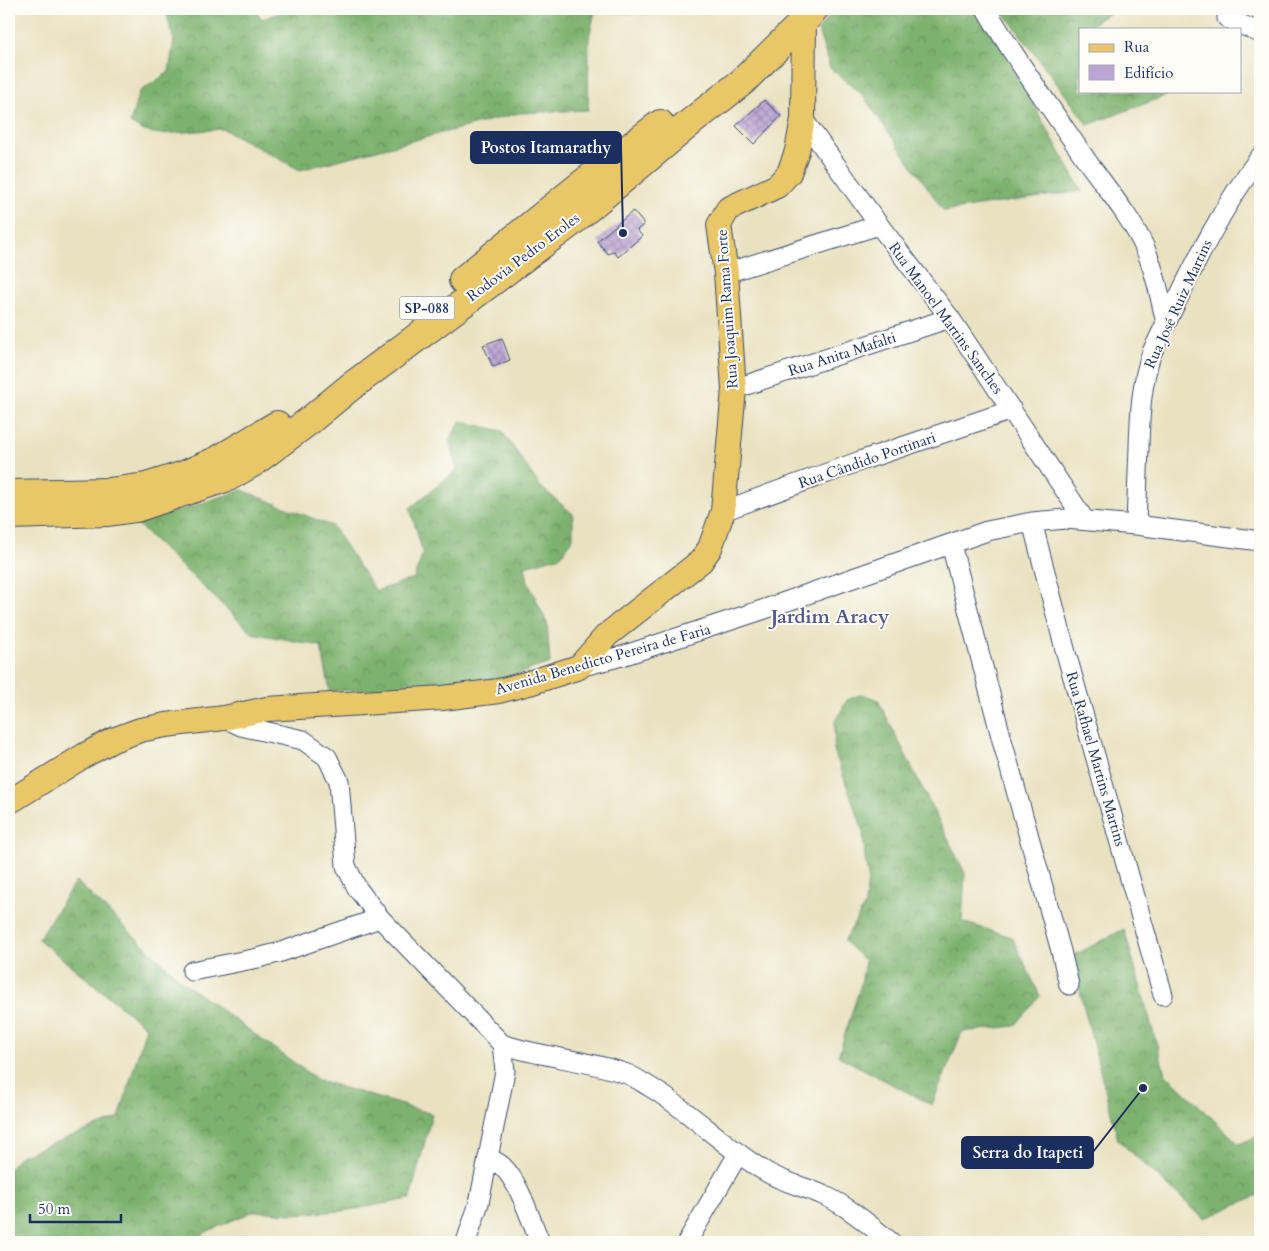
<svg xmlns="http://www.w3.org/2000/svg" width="1269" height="1251" font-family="Cardo,serif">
	<defs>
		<pattern id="forest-crowns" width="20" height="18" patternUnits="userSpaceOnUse" patternTransform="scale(1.25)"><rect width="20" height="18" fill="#7db26e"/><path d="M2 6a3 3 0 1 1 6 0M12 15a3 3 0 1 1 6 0" fill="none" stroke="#66915e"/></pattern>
		<pattern id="building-cross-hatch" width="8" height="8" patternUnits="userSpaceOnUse" patternTransform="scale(1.25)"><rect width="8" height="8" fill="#bba5d4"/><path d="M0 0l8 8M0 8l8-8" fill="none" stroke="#9787af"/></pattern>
	</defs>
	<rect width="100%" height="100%" fill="#fdfcf7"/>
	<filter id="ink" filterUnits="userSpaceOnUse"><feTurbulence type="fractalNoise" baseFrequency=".02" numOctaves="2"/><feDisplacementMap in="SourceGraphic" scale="10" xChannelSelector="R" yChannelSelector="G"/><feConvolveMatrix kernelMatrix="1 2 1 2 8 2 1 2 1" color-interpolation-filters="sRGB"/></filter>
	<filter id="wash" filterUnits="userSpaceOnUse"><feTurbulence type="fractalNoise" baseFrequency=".0096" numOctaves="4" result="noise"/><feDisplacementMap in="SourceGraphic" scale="20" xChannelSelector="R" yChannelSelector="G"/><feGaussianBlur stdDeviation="1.12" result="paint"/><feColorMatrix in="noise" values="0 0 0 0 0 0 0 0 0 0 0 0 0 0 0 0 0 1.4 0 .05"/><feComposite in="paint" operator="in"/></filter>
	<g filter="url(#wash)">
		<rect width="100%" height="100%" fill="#e9e2c1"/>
		<path fill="url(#forest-crowns)" stroke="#4c7066" d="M165,9H255L262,19L291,9H654L655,14L595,12L589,37L588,110L519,113L300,170L223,129L161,134L144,131L130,123L139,92L169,72L174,40Z
			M835,9H985L987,22L1082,191L944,211L861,93L830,68L818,30Z
			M1001,9H1116L1084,29H1080V91H1162L1168,95L1088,125Z
			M461,421L502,431L540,486L573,514V538L561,556L525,566L528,582L547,623L550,663L511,676L438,687L330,691L321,646L252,633L137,524L242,490L332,526L376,591L414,578L423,553L410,508L457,470L449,440Z
			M862,694L878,700L965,873L962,922L1012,937L1040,996L1015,1026L962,1032L932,1105L838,1056L861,984L865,961L844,941L865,905L868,877L865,858L863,831L834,750L835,722L847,700Z
			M76,881L184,983L318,1080L432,1114L410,1199L344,1211L291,1214L254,1211L206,1232L194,1242H9V1169L20,1156L119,1118L146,1027L38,939Z
			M1124,929L1165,1073L1239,1144L1260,1135V1194L1204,1219L1118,1140L1071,957Z"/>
		<g id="blocks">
			<path fill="url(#building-cross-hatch)" d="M764,100L781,116L754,144L736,126Z
				M633,211L644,224L637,230L642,236L618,257L614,251L608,254L597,241Z
				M502,338L510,360L493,367L483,345Z"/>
		</g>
	</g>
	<g filter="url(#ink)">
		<use href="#blocks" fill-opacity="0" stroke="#3a4a6d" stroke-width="1"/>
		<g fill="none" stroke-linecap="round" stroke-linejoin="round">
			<g stroke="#3a4a6d" stroke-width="21">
				<path id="minor" d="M986,9C1016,61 1053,111 1087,161C1107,189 1129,215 1144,246C1155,270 1160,297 1166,323
					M1227,18L1260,33
					M803,119L879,225L950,318L1084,519
					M726,273L879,225
					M734,389L950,318
					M723,511L863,460L1012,410
					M1032,522L1066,653L1163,995
					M1136,525C1137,499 1138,473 1139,447C1140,415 1141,383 1152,352C1185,285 1215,216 1260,157
					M951,544L1003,744L1061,951L1069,985
					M579,667L622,656L762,610L987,531L1032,522L1066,519L1136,525L1260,541
					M224,718L241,726L303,740L327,757L339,781L346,866L357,888L380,918L502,1044C542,1058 586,1059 627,1074C635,1077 643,1083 650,1087C690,1111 723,1146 763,1170C781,1182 803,1186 823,1195C848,1206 869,1225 891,1242
					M192,971L258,958L281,952L380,918
					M488,1158C493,1160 498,1162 502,1166C520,1183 530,1219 540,1242
					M466,1242L479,1203L501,1092L505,1071L502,1044
					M687,1242L738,1154"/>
			</g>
			<g stroke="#3a4a6d" stroke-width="26">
				<path id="major" d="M9,802L85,755L113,740L140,730L166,725L224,718L267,709L443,698L499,691L529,683L579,667L607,635L701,561L710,548L723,511L734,389L726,273L719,225L728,209L777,186L789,173L797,151L803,119L804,21"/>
			</g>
			<g stroke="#3a4a6d" stroke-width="30">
				<path id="highway" d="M463,280L576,189L660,124
					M9,494L109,492L146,487L184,475L218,460L277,425
					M9,515L108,512L136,508L228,477L254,462L309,421L349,388L568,225L691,122L742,82L804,21L814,9"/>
			</g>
			<use href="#minor" stroke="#fff" stroke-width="19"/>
			<use href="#major" stroke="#e9c769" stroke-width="24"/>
			<use href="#highway" stroke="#e9c769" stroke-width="28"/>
		</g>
	</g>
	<g text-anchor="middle" stroke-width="4" stroke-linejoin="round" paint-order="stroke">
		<rect fill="#fdfcf7" stroke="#5f6c8c" stroke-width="1" x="399.5" y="296.5" width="55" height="23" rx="4"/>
		<g font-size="14" font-weight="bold" fill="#1b2f5e">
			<text x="427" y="313">SP-088</text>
		</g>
		<g font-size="15" fill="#1b2f5e" stroke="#fdfcf7">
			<text transform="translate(523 257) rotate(-37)" y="5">Rodovia Pedro Eroles</text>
			<text transform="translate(1178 304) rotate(-65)" y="5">Rua José Ruiz Martins</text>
			<text transform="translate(727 309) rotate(-94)" y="5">Rua Joaquim Rama Forte</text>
			<text transform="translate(946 318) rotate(54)" y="5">Rua Manoel Martins Sanches</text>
			<text transform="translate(842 354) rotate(-18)" y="5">Rua Anita Mafalti</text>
			<text transform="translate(867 460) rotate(-19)" y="5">Rua Cândido Portinari</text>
			<text transform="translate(603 659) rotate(-16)" y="5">Avenida Benedicto Pereira de Faria</text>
			<text transform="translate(1096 759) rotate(74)" y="5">Rua Rafhael Martins Martins</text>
		</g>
		<g font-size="20" font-weight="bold" fill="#535887" stroke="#fdfcf7">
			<text x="830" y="623">Jardim Aracy</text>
		</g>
	</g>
	<path fill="none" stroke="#1b2f5e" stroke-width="2" d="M623 233L621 147M1143 1088L1093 1152"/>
	<g fill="#1b2f5e" stroke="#fdfcf7" stroke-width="2">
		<circle cx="623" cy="233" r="5"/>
		<circle cx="1143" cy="1088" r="5"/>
	</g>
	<g fill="#1b2f5e" stroke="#1b2f5e" stroke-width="2">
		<rect x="471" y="132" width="150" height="31" rx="5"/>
		<rect x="962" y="1137" width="131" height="31" rx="5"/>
	</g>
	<g font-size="16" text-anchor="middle" font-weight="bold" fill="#fff">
		<text x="546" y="153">Postos Itamarathy</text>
		<text x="1028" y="1158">Serra do Itapeti</text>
	</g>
	<rect width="1269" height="1251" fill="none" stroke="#fdfcf7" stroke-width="30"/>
	<rect x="1079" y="28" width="162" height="65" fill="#fdfcf7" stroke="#a3aaba"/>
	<rect x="1089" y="44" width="25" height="8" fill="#e9c769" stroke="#a3aaba"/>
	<text x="1124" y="52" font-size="15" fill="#1b2f5e">Rua</text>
	<rect x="1089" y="65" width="25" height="15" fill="#bba5d4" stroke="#a3aaba"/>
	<text x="1124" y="78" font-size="15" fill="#1b2f5e">Edifício</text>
	<path d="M30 1214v8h91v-8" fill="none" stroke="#1b2f5e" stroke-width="2.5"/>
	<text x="38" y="1214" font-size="15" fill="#1b2f5e" stroke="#fdfcf7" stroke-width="4" paint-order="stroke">50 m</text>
</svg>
